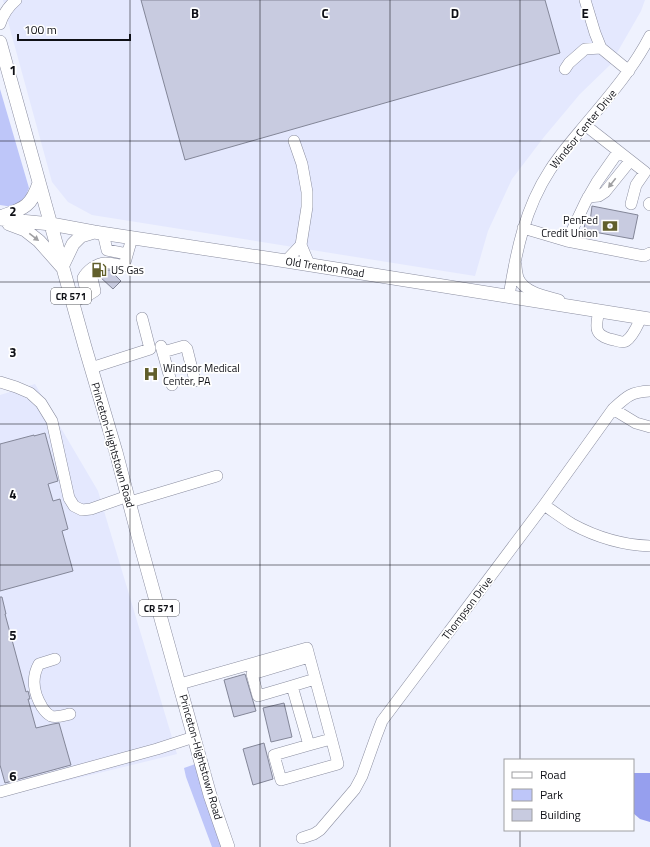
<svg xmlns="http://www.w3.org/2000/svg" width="650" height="847" font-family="'Titillium Web',sans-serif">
	<rect width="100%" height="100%" fill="#eff2fe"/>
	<path fill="#e4e8fe" d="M3,0H645L641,11L610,65L580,94L544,137L512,179L488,231L475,276L92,215L68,202L52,182L10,29Z
		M35,384L98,491L177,754L0,797V395Z"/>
	<path fill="#bec6f9" d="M0,89L29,188L25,198L13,207L0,205Z
		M201,762L228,847H212L186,777L184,768Z"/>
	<path fill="#969fee" d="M633,773H650V822L640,819L633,813Z"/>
	<path fill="#c8cbe0" stroke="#838698" d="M141,0H545L560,53L185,160Z
		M592,206L638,215L633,239L594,232L593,233L584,231L585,221L590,222Z
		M105,270H110L121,281L113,289L99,276Z
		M45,433L58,481L48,484L53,501L60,499L68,529L62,531L73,571L0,591V444L34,435V436Z
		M0,597H2L6,614H5L26,692L28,691L30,699H28L36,728L53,724L59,723L71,765L5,783L0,765Z
		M245,674L256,711L234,717L224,680Z
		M284,703L292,737L271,742L263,708Z
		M264,743L273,779L253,785L243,749Z"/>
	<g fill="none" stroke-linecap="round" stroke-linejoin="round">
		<g stroke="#8b8ea0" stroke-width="12">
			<path id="minor" d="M585,0L595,33L601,48L629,71
				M0,24C3,14 9,6 16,0
				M565,69L569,63L585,49L601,48
				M585,125L645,172L636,185L631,204
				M294,141L302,164L307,192V207L301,245L309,264
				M588,197L599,196L605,192L630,161
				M650,203L649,204L650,205
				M523,228L567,241L644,256L650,253
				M103,233L107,250L127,254
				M567,241L586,201L597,182L618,152
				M286,261L301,245
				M516,265C516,269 517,274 518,278C525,293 545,296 559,300
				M87,296L95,291L90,270
				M509,296C516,252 525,208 550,170C559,156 569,144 580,131C605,101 632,71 650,36
				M72,302L87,296L83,278C85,274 88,271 92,268C103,260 110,263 124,266L132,238
				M599,311C595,328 594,336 614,340C618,341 623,343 626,341C633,337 638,324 641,318
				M161,346L172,385
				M163,352L184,346L187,349L195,381
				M91,368L150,349L142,318
				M0,382L16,387L30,393L41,403L52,421L69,498L74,506L82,510L91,509L128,496
				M613,409L636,423L650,427
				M130,502L217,476
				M544,505C553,511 562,518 572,524C596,537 623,545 650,546
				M55,659L39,664C31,678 34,694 42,707C44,710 47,714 51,716C56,718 65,715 70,714
				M180,684L307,648C317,686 328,725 338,764L281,780L274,755L309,745L292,686L258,696L252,674L309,657
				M292,686L315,679
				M309,745L331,739
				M0,792L157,749L194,737
				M302,838L314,834L320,830L355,789L362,776L377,734L382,721L544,505L613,409C627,396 631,392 650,391"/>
		</g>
		<g stroke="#8b8ea0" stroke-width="14">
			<path id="major" d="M0,42L85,347L116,452L138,536L210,795L228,847
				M0,217C22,209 31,208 39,183
				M0,219L51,224L94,232L286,261L650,319
				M9,224L25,230L39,241L62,267L73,244L81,236L94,232"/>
		</g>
		<use href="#minor" stroke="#fff" stroke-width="11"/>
		<use href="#major" stroke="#fff" stroke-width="13"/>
	</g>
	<defs><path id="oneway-solid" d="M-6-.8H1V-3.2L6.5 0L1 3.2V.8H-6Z"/></defs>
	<g fill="#9f9fa2">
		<use href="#oneway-solid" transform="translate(612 183) rotate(128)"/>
		<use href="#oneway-solid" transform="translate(34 237) rotate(38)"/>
	</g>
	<path fill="none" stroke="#0f1016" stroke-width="1" stroke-opacity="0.55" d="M130,0V847M260,0V847M390,0V847M520,0V760M0,141H650M0,282H650M0,424H650M0,565H650M0,706H650M520,830V847"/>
	<defs>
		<g id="bank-bare" transform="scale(1.2)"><path d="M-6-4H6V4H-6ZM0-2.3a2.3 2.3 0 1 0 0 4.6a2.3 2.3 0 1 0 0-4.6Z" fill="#605e2b" stroke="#fff" stroke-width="2.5" paint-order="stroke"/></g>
		<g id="fuel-bare" transform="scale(1.2)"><path d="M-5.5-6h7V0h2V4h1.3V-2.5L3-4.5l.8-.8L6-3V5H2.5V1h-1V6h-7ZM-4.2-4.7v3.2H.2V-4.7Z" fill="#605e2b" stroke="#fff" stroke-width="2.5" paint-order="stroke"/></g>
		<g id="hospital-bare" transform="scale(1.2)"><path d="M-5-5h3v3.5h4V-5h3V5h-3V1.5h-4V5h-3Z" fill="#605e2b" stroke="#fff" stroke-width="2.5" paint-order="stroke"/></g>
	</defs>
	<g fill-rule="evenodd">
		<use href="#bank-bare" x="610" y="226"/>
		<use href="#fuel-bare" x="99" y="270"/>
		<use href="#hospital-bare" x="151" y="374"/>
	</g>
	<g text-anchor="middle" stroke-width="3.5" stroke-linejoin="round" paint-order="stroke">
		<g fill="#fff" stroke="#57585c" stroke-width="1">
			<rect x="51" y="288" width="40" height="16" rx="3"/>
			<rect x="139" y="600" width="40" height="16" rx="3"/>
		</g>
		<g font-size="10" font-weight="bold" fill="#0f1016">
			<text x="71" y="300">CR 571</text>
			<text x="159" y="612">CR 571</text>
		</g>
		<g font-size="11" fill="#0f1016" stroke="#fff">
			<text transform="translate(583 129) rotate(-51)" y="4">Windsor Center Drive</text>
			<text transform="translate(325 267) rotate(9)" y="4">Old Trenton Road</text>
			<text transform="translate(113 445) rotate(74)" y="4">Princeton-Hightstown Road</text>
			<text transform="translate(467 608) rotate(-53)" y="4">Thompson Drive</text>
			<text transform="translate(201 757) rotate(74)" y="4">Princeton-Hightstown Road</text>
		</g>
		<g font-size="11" fill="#0f1016" stroke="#fff" text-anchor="start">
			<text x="598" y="224" text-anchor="end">PenFed<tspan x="598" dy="13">Credit Union</tspan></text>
			<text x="111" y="274">US Gas</text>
			<text x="163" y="372">Windsor Medical<tspan x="163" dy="13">Center, PA</tspan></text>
		</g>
	</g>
	<g font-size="13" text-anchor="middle" font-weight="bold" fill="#0f1016" stroke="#fff" stroke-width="3.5" stroke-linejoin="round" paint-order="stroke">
		<text x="195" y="18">B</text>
		<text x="325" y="18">C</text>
		<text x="455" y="18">D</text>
		<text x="585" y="18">E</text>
		<text x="13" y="75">1</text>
		<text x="13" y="216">2</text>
		<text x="13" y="357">3</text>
		<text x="13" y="499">4</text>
		<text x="13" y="640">5</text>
		<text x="13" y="781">6</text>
	</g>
	<rect x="504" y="759" width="130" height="72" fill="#ffffff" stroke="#9f9fa2"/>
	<rect x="512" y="772" width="20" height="6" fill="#ffffff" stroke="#9f9fa2"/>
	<text x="540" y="779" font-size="12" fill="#0f1016">Road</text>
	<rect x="512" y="789" width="20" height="12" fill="#bec6f9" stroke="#9f9fa2"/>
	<text x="540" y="799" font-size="12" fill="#0f1016">Park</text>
	<rect x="512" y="809" width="20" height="12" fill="#c8cbe0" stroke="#9f9fa2"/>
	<text x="540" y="819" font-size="12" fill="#0f1016">Building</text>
	<path d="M18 34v6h112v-6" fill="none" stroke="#0f1016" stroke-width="2"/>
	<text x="24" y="34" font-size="12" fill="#0f1016" stroke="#ffffff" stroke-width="3" paint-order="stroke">100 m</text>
</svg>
